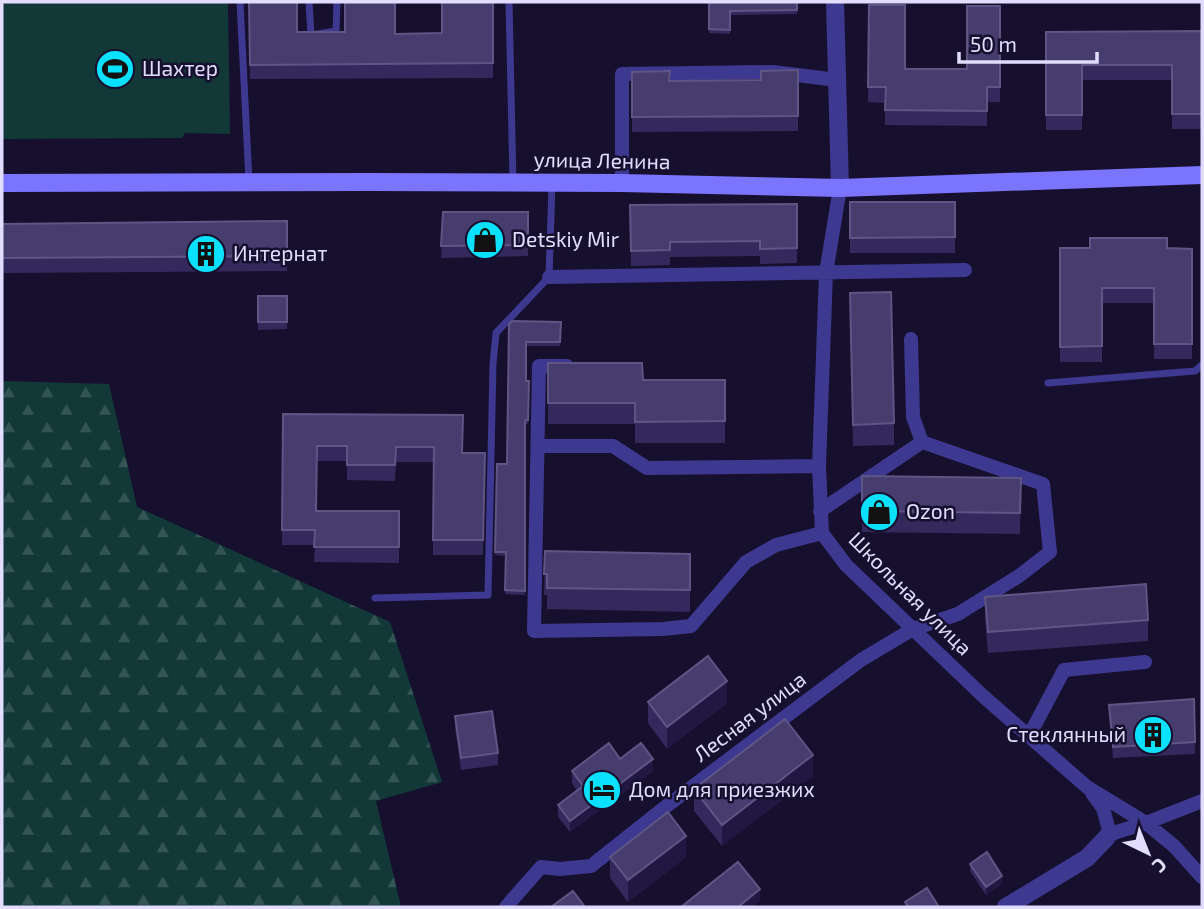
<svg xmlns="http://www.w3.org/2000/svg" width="1204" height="909" font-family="'Exo 2',sans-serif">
	<defs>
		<pattern id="forest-firs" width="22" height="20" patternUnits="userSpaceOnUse" patternTransform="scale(1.75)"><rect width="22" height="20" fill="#123938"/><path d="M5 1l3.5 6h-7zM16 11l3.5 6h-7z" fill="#345556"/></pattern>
	</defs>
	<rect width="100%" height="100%" fill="#16102e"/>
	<path fill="#123938" d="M2,2H228L230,134L185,133L182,138L2,139Z"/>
	<path fill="url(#forest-firs)" d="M2,381L109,384L137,507L390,622L442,782L376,801L401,907H2Z"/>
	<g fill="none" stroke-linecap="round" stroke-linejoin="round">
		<path stroke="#3d3890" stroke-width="7" d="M240,2L249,181
			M309,2L311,35L336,31L337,2
			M509,2L513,183
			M1048,383L1195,371L1202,365
			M375,598L488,595L493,364L496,333L549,277L552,184"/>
		<path stroke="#3d3890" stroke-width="14" d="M622,183V74L773,72L837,80
			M840,188L826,273L819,466L822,533L846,565L983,696L1087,787L1146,823L1174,846L1202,877
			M549,277L965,270
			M567,366H539L534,631L663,629L691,626L746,562L776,545L822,533
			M538,446H613L647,468L819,466
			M820,511L922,442
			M1029,736L1064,670L1145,662
			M1092,793L1103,808L1110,834L1146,823L1202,801
			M506,907L541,867L560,869L591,866L664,808L861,660L913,629L958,614L1019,576L1050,552L1043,484L922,442L913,417L911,339"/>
		<path stroke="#3d3890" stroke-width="18" d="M835,2L840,188
			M1006,907L1087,858L1110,834"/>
		<path stroke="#7b74ff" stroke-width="18" d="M2,183L369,182L622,183L840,188L1202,175"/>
	</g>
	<path fill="#34295c" d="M249,2L297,32L395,34L442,33L493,2V78L250,79Z
		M709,2H797V14L730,15V34L709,33Z
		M869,5L905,69H967L1000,6V102H987V126L885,125V103L868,102Z
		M1202,31V129H1172V80H1082V130H1046V32Z
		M798,70V131L632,132V72L669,81L761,80Z
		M850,202H955V253H850Z
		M797,204V263L760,264V256L670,257V265L631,266L630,205Z
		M443,212H528V256L441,258Z
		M287,221V271L2,273V224Z
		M1060,248L1192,249V359H1154V303H1102V362H1060Z
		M258,296H287V329L258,330Z
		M850,314L894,423V445L853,446Z
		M561,322L560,346H526V381L529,385L528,424H525V595L505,594L506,556L495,555V552L507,464L509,324Z
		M548,363L643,380H725V443H635V424H548Z
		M283,414L462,453H485L483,555H433V462H396L395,481L347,480V461H317L316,511H399V563L314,562L315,545H282Z
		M862,476L1021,478L1020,534L862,532Z
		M545,551L690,554V612L547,609V595H544Z
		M985,597L1148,620V641L988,653L985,618Z
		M1194,699L1195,754L1113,758L1109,705Z
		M648,702L727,703L667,749L648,723Z
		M455,716L498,753V765L461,770L455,727Z
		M620,759L653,771L570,832L558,817V805L577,791L572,783V771Z
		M813,776L722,846L694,811V789Z
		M610,857H686L628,902L610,878Z
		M970,864L1002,884L986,895L970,871Z"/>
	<path fill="#201742" d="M727,681V703L667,749V727Z
		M813,755V776L722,846V825Z
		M653,759V771L570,832V821Z
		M686,836V857L628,902V880Z
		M1002,876V884L986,895V887Z
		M760,889V901L752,907H738Z"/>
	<path fill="#473c6e" stroke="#5f5584" stroke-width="2" d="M249,2H297V32H345V2H395V34L442,33V2H493V63L250,65Z
		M709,2H797V10L730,11V30L709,29Z
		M869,5H905V69H967V6H1000V87H987V111L885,110L886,87H868Z
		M1202,31V114H1172V65H1082V115H1046V32Z
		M798,70V116L632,117V72L670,71L669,81L761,80V71Z
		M850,202H955V237L850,238Z
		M797,204V248L760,249V241L670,242V250L631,251L630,205Z
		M443,212H528V245L441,246Z
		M287,221V256L2,258V224Z
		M1090,238H1167V248L1192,249V344H1154V288H1102V346L1060,347V248H1090Z
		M891,292L894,423L853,425L850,293Z
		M258,296H287V322H258Z
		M512,321L561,322L560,342H526V381H529L528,420H525V591L505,590L506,552H495L497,464H507L509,324Z
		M548,363H642L643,380H725V421L635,422V403H548Z
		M283,414L463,415L462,453H485L483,540H433L434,447H396L395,465H347V446H317L316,511H399V547H314L315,530H282Z
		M862,476L1021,478L1020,513L862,511Z
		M545,551L690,554V590L547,588V574H544Z
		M1146,584L1148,620L988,632L985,597Z
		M708,656L727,681L667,727L648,702Z
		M1194,699L1195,742L1113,747L1109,705Z
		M492,711L498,753L461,758L455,716Z
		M785,719L813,755L722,825L694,789Z
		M609,743L620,759L641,743L653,759L570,821L558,805L583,786L572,771Z
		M668,812L686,836L628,880L610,857Z
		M987,852L1002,876L986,887L970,864Z
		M738,862L760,889L738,907H681Z
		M927,888L939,907H908L905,902Z
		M573,891L585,907H551Z"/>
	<defs>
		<g id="stadium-disc" transform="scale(2.0125)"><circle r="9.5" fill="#09e1ff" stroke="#16102e"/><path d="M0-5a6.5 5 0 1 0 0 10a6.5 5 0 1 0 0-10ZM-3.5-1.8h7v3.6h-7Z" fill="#111"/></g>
		<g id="shop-disc" transform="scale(2.0125)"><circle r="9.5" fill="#09e1ff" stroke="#16102e"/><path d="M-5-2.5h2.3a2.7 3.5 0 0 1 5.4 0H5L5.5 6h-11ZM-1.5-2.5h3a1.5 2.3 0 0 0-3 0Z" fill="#111"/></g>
		<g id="building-disc" transform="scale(2.0125)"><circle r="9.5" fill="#09e1ff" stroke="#16102e"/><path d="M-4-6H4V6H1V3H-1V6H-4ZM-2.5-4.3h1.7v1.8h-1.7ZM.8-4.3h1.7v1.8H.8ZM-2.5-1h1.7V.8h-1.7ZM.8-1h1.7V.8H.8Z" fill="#111"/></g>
		<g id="hotel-disc" transform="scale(2.0125)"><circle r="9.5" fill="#09e1ff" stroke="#16102e"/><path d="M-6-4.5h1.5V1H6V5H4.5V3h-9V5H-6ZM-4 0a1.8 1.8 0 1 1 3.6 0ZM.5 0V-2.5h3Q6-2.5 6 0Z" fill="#111"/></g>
	</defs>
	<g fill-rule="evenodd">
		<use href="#stadium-disc" x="115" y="69"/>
		<use href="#shop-disc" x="485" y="240"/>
		<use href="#building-disc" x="206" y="254"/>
		<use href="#shop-disc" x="879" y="512"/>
		<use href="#building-disc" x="1153" y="735"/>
		<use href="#hotel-disc" x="602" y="790"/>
	</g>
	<g text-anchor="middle" stroke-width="5" stroke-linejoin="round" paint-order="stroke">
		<g font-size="21" fill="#e2ddff" stroke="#16102e" text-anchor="start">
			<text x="142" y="76">Шахтер</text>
			<text x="512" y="247">Detskiy Mir</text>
			<text x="233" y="261">Интернат</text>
			<text x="906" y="519">Ozon</text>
			<text x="1126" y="742" text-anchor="end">Стеклянный</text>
			<text x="629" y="797">Дом для приезжих</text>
		</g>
		<g font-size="21" fill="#e2ddff" stroke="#16102e">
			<text transform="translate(602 161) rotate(1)" y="7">улица Ленина</text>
			<text transform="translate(910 594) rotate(45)" y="7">Школьная улица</text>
			<text transform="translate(750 717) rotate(-37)" y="7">Лесная улица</text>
		</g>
	</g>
	<rect width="1204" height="909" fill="none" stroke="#e2ddff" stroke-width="7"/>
	<g transform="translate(1148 853) rotate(137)" stroke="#16102e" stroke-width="5" paint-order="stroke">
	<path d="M0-5L12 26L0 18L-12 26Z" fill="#e2ddff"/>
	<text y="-10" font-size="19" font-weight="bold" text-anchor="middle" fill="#e2ddff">С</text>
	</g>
	<path d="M959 52v10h138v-10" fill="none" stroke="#e2ddff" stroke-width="3.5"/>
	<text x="970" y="52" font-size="21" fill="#e2ddff" stroke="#16102e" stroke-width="5" paint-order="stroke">50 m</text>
</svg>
